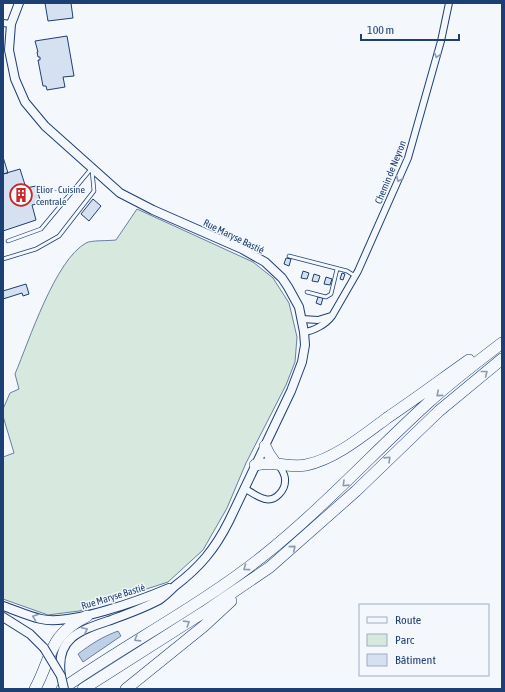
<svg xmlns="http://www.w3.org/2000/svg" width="505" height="692" font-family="'Asap Condensed',sans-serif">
	<rect width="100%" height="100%" fill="#f4f7fb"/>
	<path fill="#d7e8df" stroke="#687fa3" d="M137,209L253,262L273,278L289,303L297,337L295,362L286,385L246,463L227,508L203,550L168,582L79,611L48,615L3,599V457L14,453L3,416V409L10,393L19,389L15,374C29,341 55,260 86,243C91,240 109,241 116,240Z"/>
	<path fill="#bed0e5" stroke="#687fa3" d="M118,631L121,636L83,662L78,654C91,644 102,637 118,631Z"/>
	<path fill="#d5e0f0" stroke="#1d3f73" d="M45,3H71L73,18L48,21Z
		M67,36L74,76L63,77L65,87L47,90L46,86H43L38,60H40V57H38L37,52H38L35,41Z
		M3,157L8,173L3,174Z
		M20,169L26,188L36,186L41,203L32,205L36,220L3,231V174Z
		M93,199L101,206L89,221L81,214Z
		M286,258L291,259L289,266L284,264Z
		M303,271L309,273L307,279L301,278Z
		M342,273L345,274L343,280L340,279Z
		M314,274L320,276L318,282L312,281Z
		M326,277L332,279L330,285L324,284Z
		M26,284L29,294L23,296L22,293L3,299V291Z
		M318,297L323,298L321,305L316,303Z"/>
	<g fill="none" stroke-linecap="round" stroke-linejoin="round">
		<g stroke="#1d3f73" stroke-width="4.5">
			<path id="lane" d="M8,241L41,229L91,169
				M289,256L347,271L355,276
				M3,259L36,249L59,236L94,191L92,170
				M307,292L326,297L331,294L337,269"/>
		</g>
		<g stroke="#1d3f73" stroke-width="8">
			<path id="street" d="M3,23L11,24
				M302,319L318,320L331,316
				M304,332C314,331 326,324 332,316L358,271L408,158L441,41L449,3
				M244,488C251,492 257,497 265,499C275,502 286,490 285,479C285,474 281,469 279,465"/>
		</g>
		<g stroke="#1d3f73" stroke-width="10">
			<path id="secondary" d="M19,3L11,24L9,50L15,79L25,102L45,126L120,193L153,210L242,249L265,262L282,278L288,287L299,307L304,332L305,345L302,362L291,391L229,521C215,549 200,567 175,586C170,591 165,596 159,600C144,608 127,614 111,620C81,630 55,637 61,676
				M3,606C15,610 28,616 41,619C70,626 141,600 169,588
				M3,617L30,634L44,648"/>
		</g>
		<g stroke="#1d3f73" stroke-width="12">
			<path id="highway" d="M265,446L269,454L276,464
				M255,465C262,464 270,463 276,464C287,465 296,467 306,465C335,459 364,435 387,418C415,399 442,379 469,360
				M35,689C53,655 48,636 87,616
				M62,689C128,643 200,606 263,556C322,509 373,453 429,402C452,381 477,362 502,343
				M83,689L204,612L270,567L356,491L439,411L502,359
				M126,689L204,626L231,601"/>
		</g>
		<use href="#lane" stroke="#f4f7fb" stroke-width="3"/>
		<use href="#street" stroke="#f4f7fb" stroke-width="6"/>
		<use href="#secondary" stroke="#f4f7fb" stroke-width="8"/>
		<use href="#highway" stroke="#f4f7fb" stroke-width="11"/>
		<g stroke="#1d3f73" stroke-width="10" stroke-linecap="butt">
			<path id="secondary-bridge" d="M44,648L61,676L64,689"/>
		</g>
		<use href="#secondary-bridge" stroke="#f4f7fb" stroke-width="8"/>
	</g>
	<defs><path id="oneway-chevron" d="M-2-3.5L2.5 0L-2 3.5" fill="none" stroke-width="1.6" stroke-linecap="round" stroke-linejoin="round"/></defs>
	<g stroke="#889bb7">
		<use href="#oneway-chevron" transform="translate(437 55) rotate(106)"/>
		<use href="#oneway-chevron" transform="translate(399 179) rotate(114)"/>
		<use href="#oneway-chevron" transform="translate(485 373) rotate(-38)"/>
		<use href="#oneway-chevron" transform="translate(439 394) rotate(139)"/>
		<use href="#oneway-chevron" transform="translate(388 459) rotate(-44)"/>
		<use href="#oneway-chevron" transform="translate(345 484) rotate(136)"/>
		<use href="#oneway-chevron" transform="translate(293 548) rotate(-40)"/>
		<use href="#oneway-chevron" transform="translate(246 568) rotate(144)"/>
		<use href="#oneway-chevron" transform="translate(35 617) rotate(-160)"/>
		<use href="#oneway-chevron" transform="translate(187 623) rotate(-32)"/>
		<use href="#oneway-chevron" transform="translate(85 630) rotate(-25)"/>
		<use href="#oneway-chevron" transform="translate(137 639) rotate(148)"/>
	</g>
	<defs>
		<g id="building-ring" transform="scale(1.15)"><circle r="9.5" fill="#f4f7fb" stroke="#c62828" stroke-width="1.5"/><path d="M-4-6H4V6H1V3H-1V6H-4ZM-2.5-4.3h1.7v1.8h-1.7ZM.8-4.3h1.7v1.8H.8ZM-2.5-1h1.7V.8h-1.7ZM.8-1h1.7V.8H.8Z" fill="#c62828"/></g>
	</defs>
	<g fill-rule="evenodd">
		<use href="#building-ring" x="21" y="195"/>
	</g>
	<g text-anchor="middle" stroke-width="3" stroke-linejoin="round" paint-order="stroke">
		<g font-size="10" fill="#1d3f73" stroke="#f4f7fb">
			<text transform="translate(390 172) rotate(-68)" y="4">Chemin de Neyron</text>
			<text transform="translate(234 236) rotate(26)" y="4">Rue Maryse Bastié</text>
			<text transform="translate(113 596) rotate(-17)" y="4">Rue Maryse Bastié</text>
		</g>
		<g font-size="10" fill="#1d3f73" stroke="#f4f7fb" text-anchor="start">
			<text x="36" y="193">Elior - Cuisine<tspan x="36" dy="12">centrale</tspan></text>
		</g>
	</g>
	<rect width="505" height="692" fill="none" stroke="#1d3f73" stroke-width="8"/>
	<rect x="359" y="604" width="130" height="72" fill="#f4f7fb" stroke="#9eadc5"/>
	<rect x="367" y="617" width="20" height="6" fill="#f4f7fb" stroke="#9eadc5"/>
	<text x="395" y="624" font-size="12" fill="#1d3f73">Route</text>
	<rect x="367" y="634" width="20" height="12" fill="#d7e8df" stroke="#9eadc5"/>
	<text x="395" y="644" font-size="12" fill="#1d3f73">Parc</text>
	<rect x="367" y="654" width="20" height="12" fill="#d5e0f0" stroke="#9eadc5"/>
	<text x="395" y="664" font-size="12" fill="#1d3f73">Bâtiment</text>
	<path d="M361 34v6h98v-6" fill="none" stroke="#1d3f73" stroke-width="2"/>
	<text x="367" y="34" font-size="12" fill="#1d3f73" stroke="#f4f7fb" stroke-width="3" paint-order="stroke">100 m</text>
</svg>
